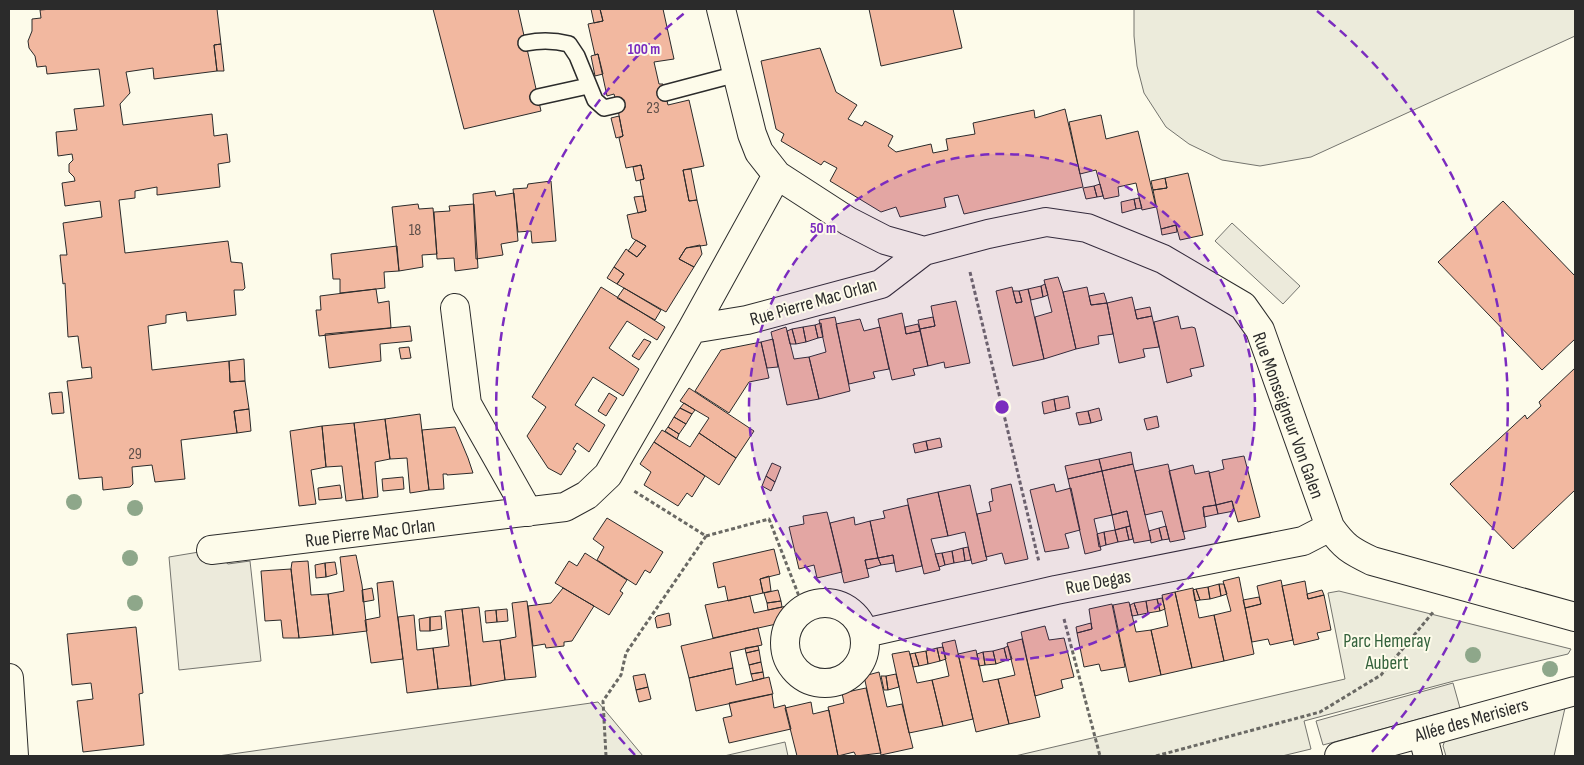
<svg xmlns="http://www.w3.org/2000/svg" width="1584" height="765" font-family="'Sofia Sans Condensed',sans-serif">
	<rect width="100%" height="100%" fill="#fdfbea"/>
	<path fill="#ecebdb" stroke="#74746e" d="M1134,9H1575V36L1311,157L1260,166L1222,160L1189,144L1166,127L1144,93L1137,66L1134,36Z
		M1339,591L1571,649L1568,654L1454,681L1304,721L1311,749L1282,756H1015L1345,679L1328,593Z
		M598,702L643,756H218Z
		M1565,708L1554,756H1446L1443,746L1445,740Z
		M785,742L788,756H724Z"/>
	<path fill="#eceadb" stroke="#74746e" d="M1232,223L1300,286L1283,304L1215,241Z
		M211,550L228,564L250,561L261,661L179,670L169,557Z
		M1453,683L1460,708L1323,745L1316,721Z"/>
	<path fill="#f2b8a0" stroke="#2b2b2b" d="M52,9H217L221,44L214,45L217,71L154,79L153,68L126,72L130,93L120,104L123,125L212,114L214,136L227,134L230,162L218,164L220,187L157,195V187L135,191V198L119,200L125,253L228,241L231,262L242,263L245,288L243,290H234L236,315L187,321L186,312L166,315V323L148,326L152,370L229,361L230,382L245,381L249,409L234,411L237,433L181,440L185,479L155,482L152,465L132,467L133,484L130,487L103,490L102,477L79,479L67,381L92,378L91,367L82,368L78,336L68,337L65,283L63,284L60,255H67L63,223L102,217L100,201L65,206L62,183L75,181L74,177L69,172V164L73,160L72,154L58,156L56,132L77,130L74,109L104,106L99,69L47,74L46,66L37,67L35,56L29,48L28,41L32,31V19L41,18L40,10Z
		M433,9H518L541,111L464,129Z
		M591,9H600L603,21L594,23Z
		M600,9H663L674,59L654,62L659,84H663L668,105L689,100L704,166L683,170L689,201L697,200L707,245L686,248L679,259L694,267L666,312L617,284L624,274L614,267L626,249L637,257L646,246L632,238L627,215L646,211L640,180L644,179L641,165L626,168L619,138L623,136L617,105L614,94L607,96L598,54L595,55L588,24L603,21Z
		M869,9H953L962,48L881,66Z
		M221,44L224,71H217L214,45Z
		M820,48L836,92L857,105L848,119L862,126L865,121L893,136L888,146L896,152L931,144L933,153L948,150L946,139L975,134L973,123L1034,110L1035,118L1065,109L1083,187L964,214L958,195L944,198L946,207L900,217L896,207L881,212L830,181L837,168L824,161L821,165L781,141L784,134L776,129L761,61Z
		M598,54L603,74L595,76L591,56Z
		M1101,115L1106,139L1138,131L1156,207L1142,210L1136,183L1118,187L1119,196L1104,199L1096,170L1080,174L1069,122Z
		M619,116L623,136L616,138L611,118Z
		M641,165L644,179L636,181L633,167Z
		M691,169L697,200L689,201L683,170Z
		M1188,173L1203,235L1180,240L1176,225L1161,229L1153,190L1167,188L1165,178Z
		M1165,178L1167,188L1153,190L1151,181Z
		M551,181L556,241L532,243L531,231L518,232L513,189L527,188L528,184Z
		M1100,184L1103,196L1097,197L1094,186Z
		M1094,186L1097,197L1086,199L1083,188Z
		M495,191L496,196L514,193L518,241L501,244L503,255L476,259L473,194Z
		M643,196L646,211L638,213L634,197Z
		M1139,198L1142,208L1136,209L1134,199Z
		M1134,199L1136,209L1122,213L1121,202Z
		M1503,201L1575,276V339L1542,370L1438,262Z
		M418,204L419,209L433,208L437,254L422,255L423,267L399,271L392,207Z
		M474,204L478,268L455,271L454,258L437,259L434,212L450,211L449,206Z
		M1176,225L1177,232L1162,235L1161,229Z
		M636,240L646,246L637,257L628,251Z
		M700,245L702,254L694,267L679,259L686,248Z
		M397,246L399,271L384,272L385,288L340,293V279H333L331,254Z
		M614,267L624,274L617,284L607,278Z
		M1058,277L1063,292L1076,349L1044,359L1035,317L1052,312L1044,280Z
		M1045,284L1048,295L1043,297L1041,286Z
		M1041,286L1043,297L1031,300L1028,289Z
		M601,287L665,327L657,340L627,321L609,348L639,369L623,396L593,377L575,405L605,425L589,452L577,443L573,449L576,451L561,475L548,468L527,436L546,407L532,397Z
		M1012,287L1016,303L1022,302L1019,291L1028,289L1044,359L1013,366L996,291Z
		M1087,287L1091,305L1107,303L1113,334L1098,336L1099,344L1076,349L1063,292Z
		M624,288L661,310L655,320L617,298Z
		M376,289L378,303L389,301L391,328L319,336L316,310H321L320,296Z
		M1013,291H1019L1022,302L1016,303Z
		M1104,293L1107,303L1091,305L1089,296Z
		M1132,297L1137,319L1152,316L1159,347L1143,349L1145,357L1119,363L1107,303Z
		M956,301L970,363L945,368L944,362L928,366L920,329L935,326L931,306Z
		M1150,307L1152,316L1137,319L1135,310Z
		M902,313L906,334L920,331L928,366L913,369L915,375L892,380L878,319Z
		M1178,316L1181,329L1192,327L1195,328L1204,366L1190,369L1192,376L1167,383L1154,322Z
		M835,317L850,391L819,399L809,357L826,352L819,320Z
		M933,317L935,326L920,329L918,320Z
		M860,319L864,331L880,327L889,369L873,372L875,378L849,384L836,324Z
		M821,323L823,337L818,338L815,325Z
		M918,324L920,331L906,334L905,327Z
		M815,325L818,338L806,342L803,327Z
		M410,326L412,341L380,344L381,361L329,368L325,334Z
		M786,327L794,359L809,357L819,399L787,405L771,332Z
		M803,327L806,342L796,344L792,329Z
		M792,329L796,344H790L787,331Z
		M644,339L651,342L639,360L632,356Z
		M773,339L778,367L767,368L761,342Z
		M761,342L769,378L749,382L729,413L695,391L721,350Z
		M409,347L411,358L401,359L399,348Z
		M244,359L245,381L230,382L229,361Z
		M1575,368V490L1513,549L1450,484L1525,415L1527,419L1541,406L1539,402Z
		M689,388L754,431L736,458L699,433L709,418L680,401Z
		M62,392L64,413L52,414L49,393Z
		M609,393L617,398L606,416L598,411Z
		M1068,396L1070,408L1056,411L1054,399Z
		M1054,399L1056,411L1044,414L1042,402Z
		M684,403L695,410L692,414L680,408Z
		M680,408L692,414L686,424L674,417Z
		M1099,408L1102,420L1091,423L1088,411Z
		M249,409L251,431L237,433L234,411Z
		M1088,411L1091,423L1079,425L1076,413Z
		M420,414L429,490L410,493L407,458L390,459L385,419Z
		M1157,416L1159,427L1147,430L1144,419Z
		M674,417L686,424L679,434L668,427Z
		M385,419L390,459L375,462L378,497L363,499L354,423Z
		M354,423L363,499L346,501L342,466L326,467L322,426Z
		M322,426L326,467L311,470L316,504L299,506L290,431Z
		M455,427L468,458L473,473L447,475V474H443L444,489L429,490L422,430Z
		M668,427L679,434L677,439L665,431Z
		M662,430L690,447L699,433L736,458L719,485L654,442Z
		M940,438L942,447L928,450L926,441Z
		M926,441L928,450L915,453L913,444Z
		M654,442L705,476L692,497L687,493L678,506L644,485L651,472L640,464Z
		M1131,452L1133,464L1102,471L1099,459Z
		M1244,456L1260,517L1238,522L1232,501L1216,505L1209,473L1224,469L1222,460Z
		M1099,459L1102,471L1068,479L1065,466Z
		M772,463L781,467L775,482L766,476Z
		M1133,464L1151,540L1134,543L1127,511L1112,515L1102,471Z
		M1168,464L1185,539L1170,542L1162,511L1145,515L1135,471Z
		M1193,465L1195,474L1209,471L1216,505L1203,507L1206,527L1183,532L1169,471Z
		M1102,471L1112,515L1094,519L1101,550L1085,554L1068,479Z
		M766,476L775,482L771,491L762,486Z
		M403,477L404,489L383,491L382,479Z
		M1011,484L1028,559L1005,564L1002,553L986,557L977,514L991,511L989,502L993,501L991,489Z
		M1054,484L1056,492L1071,488L1080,530L1065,534L1069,548L1045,552L1030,490Z
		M340,485L342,498L319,500L318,488Z
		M970,485L987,560L972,564L965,532L948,536L938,492Z
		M938,492L948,536L931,539L940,570L924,574L907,499Z
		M1232,501L1234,511L1218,514L1216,505Z
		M908,505L922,566L896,572L893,555L878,558L870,521L885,518L883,511Z
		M1216,505L1218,514L1204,517L1203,507Z
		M1127,511L1130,526L1115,530L1112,515Z
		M827,512L842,572L817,578L814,565L799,569L789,527L804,524L803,516Z
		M854,517L855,525L870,521L878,558L865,560L869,577L844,583L830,523Z
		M607,518L663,552L650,573L645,570L636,585L597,560L604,547L593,539Z
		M1130,526L1133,539L1129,540L1126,527Z
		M1166,526L1169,539L1162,540L1159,528Z
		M1126,527L1129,540L1118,542L1115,530Z
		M1159,528L1162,540L1151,543L1149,531Z
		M1115,530L1118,542L1106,545L1104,532Z
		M1104,532L1106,545L1099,547L1097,534Z
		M968,547L971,560L965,561L963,548Z
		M963,548L965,561L954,563L952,551Z
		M774,549L780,574L760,579L763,593L728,601L725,586L718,588L713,563Z
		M952,551L954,563L945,565L942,553Z
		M585,553L627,580L620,591L623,593L609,615L555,583L569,561L577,566Z
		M942,553L945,565L939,567L935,554Z
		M356,555L362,585L367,631L333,635L328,594L344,591L340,557Z
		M893,555L894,563L881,565L878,558Z
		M878,558L881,565L867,569L865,560Z
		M308,561L311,595L328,594L333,635L299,638L291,569L292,562Z
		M335,562L337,574L326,577L325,563Z
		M325,563L326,577L316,578L315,565Z
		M291,569L299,638H283L281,620L265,621L261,571Z
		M769,576L771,591L763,593L760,579Z
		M1239,577L1254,654L1224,661L1214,615L1231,611L1223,581Z
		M1281,580L1293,640L1270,645L1268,639L1252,642L1245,608L1261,604L1257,586Z
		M393,581L403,659L371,663L365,620L380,617L377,583Z
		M1305,581L1308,599L1324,595L1331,630L1317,633L1319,639L1294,645L1282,586Z
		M1219,584L1221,596L1210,599L1208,587Z
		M1219,584H1224L1227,594L1221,596Z
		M1208,587L1210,599L1200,600L1196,589Z
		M372,588L374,600L363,602L362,590Z
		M563,588L594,606L572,641L564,642V646L546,648L545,644L533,646L528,606L551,603Z
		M1193,588L1199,618L1214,615L1224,661L1192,668L1175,592Z
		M1196,589L1200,600L1195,601L1193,590Z
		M778,590L781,601L767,603L764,593Z
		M1322,590L1324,595L1308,599L1307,594Z
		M1175,592L1192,668L1161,675L1151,630L1168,626L1162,595Z
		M750,596L754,613L787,606L790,621L713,638L705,605Z
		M1259,597L1261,604L1245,608L1243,600Z
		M1162,598L1165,609L1160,611L1157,599Z
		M1157,599L1160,611L1148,613L1146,601Z
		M527,601L536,677L505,680L500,640L516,637L512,603Z
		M781,601L782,607L768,610L767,603Z
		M1146,601L1148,613L1138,615L1134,603Z
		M1129,602L1136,632L1151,630L1161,675L1129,682L1113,605Z
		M1134,603L1138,615L1132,616L1130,605Z
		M1112,604L1125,667L1101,671L1099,664L1084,667L1077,633L1092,629L1089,609Z
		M479,607L483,642L500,640L505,680L471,686L462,609Z
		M462,609L471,686L438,689L433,648L449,646L445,611Z
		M507,609L508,621L497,622L496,610Z
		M496,610L497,622L486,623L485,611Z
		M669,613L671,625L657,628L655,618L657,616Z
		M414,615L417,650L433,648L438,689L407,693L398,617Z
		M441,616L442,629L430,631V617Z
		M430,617V631H420L419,619Z
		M1091,623L1092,629L1077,633L1076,627Z
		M1045,626L1049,640L1064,638L1074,677L1061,680L1063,688L1035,696L1021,632Z
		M136,627L143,693L139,694L144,745L83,752L77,701L93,699L91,683L72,685L67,634Z
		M758,628L762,645L730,652L733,668L689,678L681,646Z
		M1022,639L1040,717L1009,724L998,679L1015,675L1007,643Z
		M955,640L973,719L943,726L932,680L949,676L942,643Z
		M758,646L759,650L746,653L745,648Z
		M1008,646L1012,659L1007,660L1004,648Z
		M943,647L946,659L940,661L937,648Z
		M937,648L940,661L928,664L926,651Z
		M1004,648L1007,660L996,664L993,651Z
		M759,650L761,662L749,665L746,653Z
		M976,650L983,682L998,679L1009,724L976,732L958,654Z
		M909,651L917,683L932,680L943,726L909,733L892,654Z
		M926,651L928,664L919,666L915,653Z
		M993,651L996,664L985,665L983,652Z
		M983,652L985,665L979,666L977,654Z
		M915,653L919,666L913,667L910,654Z
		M761,662L763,672L751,674L749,665Z
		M733,668L736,685L769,677L773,694L696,711L689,678Z
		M763,672L764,678L753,681L751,674Z
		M879,672L887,707L902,704L913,748L881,755L864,676Z
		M645,674L648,687L636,690L633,676Z
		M896,674L899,687L888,690L886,676Z
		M881,676H886L888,690H884Z
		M648,687L651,699L639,702L636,690Z
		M866,688L881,753L856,756L854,752L838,756L828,707L844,703L842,693Z
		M772,694L774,708L785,705L791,729L729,743L723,718L732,716L729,703Z
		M811,702L813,714L829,710L838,756H797L785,708Z"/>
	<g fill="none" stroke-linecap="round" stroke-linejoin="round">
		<g stroke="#2b2b2b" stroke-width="18">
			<path id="lane" d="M526,43C541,40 553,40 569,44L577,56L595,100L604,108L617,105
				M665,93L737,74
				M538,97L588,86"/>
		</g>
		<g stroke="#2b2b2b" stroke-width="30">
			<path id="street" d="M721,9L752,134L759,152L777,175L848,221L885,240L924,251L988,234L1046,222L1087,228L1163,259L1243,306L1260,330L1330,527C1344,547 1351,551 1372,561L1575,617
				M455,308L467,404L528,512
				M692,329L747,320L881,284L924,251
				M211,550L565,507L587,495L608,475L692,329L777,175
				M785 643a40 40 0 1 1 80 0a40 40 0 1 1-80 0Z
				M865,633L1056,590L1303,541L1330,527
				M1422,733L1428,756
				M1339,756L1575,691"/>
		</g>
		<g stroke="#2b2b2b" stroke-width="30">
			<path id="primary" d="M9,678L14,756"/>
		</g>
		<path stroke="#6a6964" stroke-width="3" stroke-dasharray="4 2.5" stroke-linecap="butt" d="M970,272L1039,562
			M706,536L769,519L804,609
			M1064,619L1100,756
			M606,756L603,701L621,675L626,653L706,536L634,491
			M1156,756L1320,712L1381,675L1434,611"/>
		<use href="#lane" stroke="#fdfbea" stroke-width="15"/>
		<use href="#street" stroke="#fdfbea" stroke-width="28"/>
		<use href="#primary" stroke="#fdfbea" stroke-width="28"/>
	</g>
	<g fill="#8ea78a">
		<circle cx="74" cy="502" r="8"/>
		<circle cx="135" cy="508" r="8"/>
		<circle cx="130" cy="558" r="8"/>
		<circle cx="135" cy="603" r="8"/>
		<circle cx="1473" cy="655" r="8"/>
		<circle cx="1550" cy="669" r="8"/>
	</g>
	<circle cx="1002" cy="407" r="253" fill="#7b2cbf" fill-opacity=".12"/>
	<g fill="none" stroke="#7b2cbf" stroke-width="2.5" stroke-dasharray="9 6">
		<circle cx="1002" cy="407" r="253"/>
		<path d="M635 755A506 506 0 0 1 687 11M1317 11A506 506 0 0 1 1369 755"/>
	</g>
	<g text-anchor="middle" stroke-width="4" stroke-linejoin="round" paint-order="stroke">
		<g font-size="16" fill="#5d4e48">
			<text x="653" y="113">23</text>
			<text x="415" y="235">18</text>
			<text x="135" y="459">29</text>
		</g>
		<g font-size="19" fill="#2b2b2b" stroke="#fdfbea">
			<text transform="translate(813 301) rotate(-16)" y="7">Rue Pierre Mac Orlan</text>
			<text transform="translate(1289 415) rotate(70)" y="7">Rue Monseigneur Von Galen</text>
			<text transform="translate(370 532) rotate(-7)" y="7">Rue Pierre Mac Orlan</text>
			<text transform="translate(1098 581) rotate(-11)" y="7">Rue Degas</text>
			<text transform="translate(1471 719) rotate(-16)" y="7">Allée des Merisiers</text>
		</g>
		<g font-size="19" fill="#34623c" stroke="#fdfbea">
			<text x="1387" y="647">Parc Hemeray<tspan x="1387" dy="22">Aubert</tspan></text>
		</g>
	</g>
	<circle cx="1002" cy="407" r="8" fill="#7b2cbf" stroke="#fdfbea" stroke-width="2.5"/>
	<g font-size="15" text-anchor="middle" font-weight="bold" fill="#7b2cbf" stroke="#fdfbea" stroke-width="4" stroke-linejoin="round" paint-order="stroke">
		<text x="644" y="54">100 m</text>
		<text x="823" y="233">50 m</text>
	</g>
	<rect width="1584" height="765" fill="none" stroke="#2b2b2b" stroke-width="20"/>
</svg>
